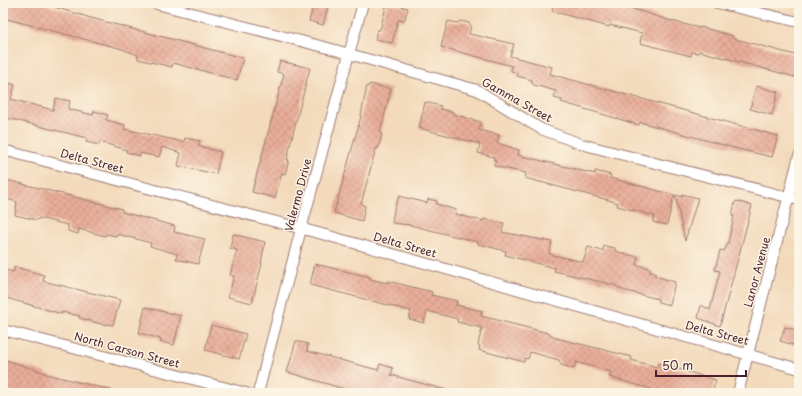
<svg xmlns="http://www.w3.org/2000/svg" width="802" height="396" font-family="'Playpen Sans',sans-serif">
	<defs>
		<pattern id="building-cross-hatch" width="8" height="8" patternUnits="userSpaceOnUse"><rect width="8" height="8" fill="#e9ae99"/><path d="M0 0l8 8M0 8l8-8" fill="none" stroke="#c99584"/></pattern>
	</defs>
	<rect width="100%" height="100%" fill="#fcf5e5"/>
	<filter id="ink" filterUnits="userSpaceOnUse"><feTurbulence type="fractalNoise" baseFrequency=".025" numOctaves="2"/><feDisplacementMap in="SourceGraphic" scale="8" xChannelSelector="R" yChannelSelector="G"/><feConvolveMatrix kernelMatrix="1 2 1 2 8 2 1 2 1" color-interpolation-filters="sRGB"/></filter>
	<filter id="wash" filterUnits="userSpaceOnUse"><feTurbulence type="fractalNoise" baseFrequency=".012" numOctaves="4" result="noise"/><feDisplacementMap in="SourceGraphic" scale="16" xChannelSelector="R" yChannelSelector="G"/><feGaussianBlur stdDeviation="0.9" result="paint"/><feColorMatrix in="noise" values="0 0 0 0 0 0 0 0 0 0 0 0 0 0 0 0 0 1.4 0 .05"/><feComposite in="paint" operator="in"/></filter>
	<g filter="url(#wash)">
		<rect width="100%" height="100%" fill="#f3dabb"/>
		<g id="blocks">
			<path fill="url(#building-cross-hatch)" d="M3,3H41L91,18L243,58L237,80L173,63L172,67L138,59V55L119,48L3,18Z
				M314,3H329L323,25L309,21Z
				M387,3L408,8L404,21L398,20L392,43L375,39L377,30H380Z
				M554,3H603L627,9V7L671,21L700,28L701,27L733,36L732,38L799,56V60L795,77L699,51L698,53L692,52L691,56L640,43L642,33L610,25L609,27L552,11Z
				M448,21L457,23L461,21L469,23L471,26L469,34L514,44L510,56L552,67L550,74L778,136L772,157L734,148L640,122L639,125L561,102L562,100L554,98L556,91L534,85L532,83V80L517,76V73L511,71L512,66L441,47Z
				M280,61L310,68L290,145L287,160H289L285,174L282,173L275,198L252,192L284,74L277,72Z
				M3,81L15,85L11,99L53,110L56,98L70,101L68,109L93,115L94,111L108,115L106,120L125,125L124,129L184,142L185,138L200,141L198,146L221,152L216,174L178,166L181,153L162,147L159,157L140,153V156L126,152L127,150L100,142L99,145L86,142L87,138L3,117Z
				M370,84L391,89L380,133L382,134L378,149L376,148L361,204L365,206L362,221L334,213L360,120L367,86H369Z
				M756,86L778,92L772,115L750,109Z
				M425,102L441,106L440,109L453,112V114L481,122L479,130L499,135L497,143L519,150L518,155L595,174V171L611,175L610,178L674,195L667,225L653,222L655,216L617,206L618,203L612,201L525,178L526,173L494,166L496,160H493L494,157L478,153L480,144L419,128Z
				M3,179L122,209V212L175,226L174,232L205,239L198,264L176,259L177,254L150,246L151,243L117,234L116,236L106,234L105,236L79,229L78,234L68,231V225L39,218L37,220L15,215L17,202L3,198Z
				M682,194L698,198L685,241L675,195L682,197Z
				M399,196L427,203L428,199L437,201L436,204L456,210L455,214L483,221L484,219L504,223L502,232L552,242L549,254L583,262L588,247L603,251L604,246L615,248V251L638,257L636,265L650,268V272L655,273V276L675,282L670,305L658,302V299L623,290L614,285L554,271L555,268L505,255L506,251L478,244V242L410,225L392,223L394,209Z
				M737,201L752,206L720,326L698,318L701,305L710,310L720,271L715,270L720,250L724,251L728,243L734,216H732L735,202Z
				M233,234L265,242L261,263H262L252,303L228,297L234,276L230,275L237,250L230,248Z
				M315,264L370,277V279L387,283L388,281L432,292L431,295L457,301L456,305L482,311L481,316L548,333L556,338L632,357L631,360L657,367L658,363L716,380L712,393H684L671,389L670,393H650L651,389L609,377L611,372L576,362L574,369L561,365L559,360L530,352L528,359L525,358L524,362L479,350L480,346L478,345L482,328L457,322L458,319L427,311L424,323L409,319L411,311L310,285Z
				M15,267L44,275L43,281L120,300L113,325L105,324V325L79,318L80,316L62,312V314L3,297V269L13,272Z
				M145,307L181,316L174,345L160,342L161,339L139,333Z
				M211,325L246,334L239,359L205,350Z
				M785,327L799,331L797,346L780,341Z
				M296,341L308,344L307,351L378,370L380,364L393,368L391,375L446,390V393H358L287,372Z
				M3,359L46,373V374L111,390V393H19L3,389Z"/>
		</g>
	</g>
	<g filter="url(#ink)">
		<use href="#blocks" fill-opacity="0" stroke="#9e7c73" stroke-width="1"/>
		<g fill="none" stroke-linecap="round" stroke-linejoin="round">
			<g stroke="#9e7c73" stroke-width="12">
				<path id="street" d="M153,3L328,48L477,90L541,129L581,144L799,200
					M717,3L799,22
					M3,150L322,234L799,369
					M3,330L246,393
					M258,393L301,229L363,3
					M738,393L799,156"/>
			</g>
			<use href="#street" stroke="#fff" stroke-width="10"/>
		</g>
	</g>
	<g text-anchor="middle" stroke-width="3" stroke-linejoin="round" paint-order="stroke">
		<g font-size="11" fill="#4a1f2b" stroke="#fcf5e5">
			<text transform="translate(517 100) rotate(29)" y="4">Gamma Street</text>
			<text transform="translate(92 161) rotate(15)" y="4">Delta Street</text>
			<text transform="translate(298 195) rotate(-75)" y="4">Valermo Drive</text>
			<text transform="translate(405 245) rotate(16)" y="4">Delta Street</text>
			<text transform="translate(757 272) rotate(-75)" y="4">Lanor Avenue</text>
			<text transform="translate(717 333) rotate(15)" y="4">Delta Street</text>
			<text transform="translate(127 350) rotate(15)" y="4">North Carson Street</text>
		</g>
	</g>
	<rect width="802" height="396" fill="none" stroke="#fcf5e5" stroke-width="16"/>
	<path d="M656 370v6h90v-6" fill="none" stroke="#4a1f2b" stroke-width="2"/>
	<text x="662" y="370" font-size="12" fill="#4a1f2b" stroke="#fcf5e5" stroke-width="3" paint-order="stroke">50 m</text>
</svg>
